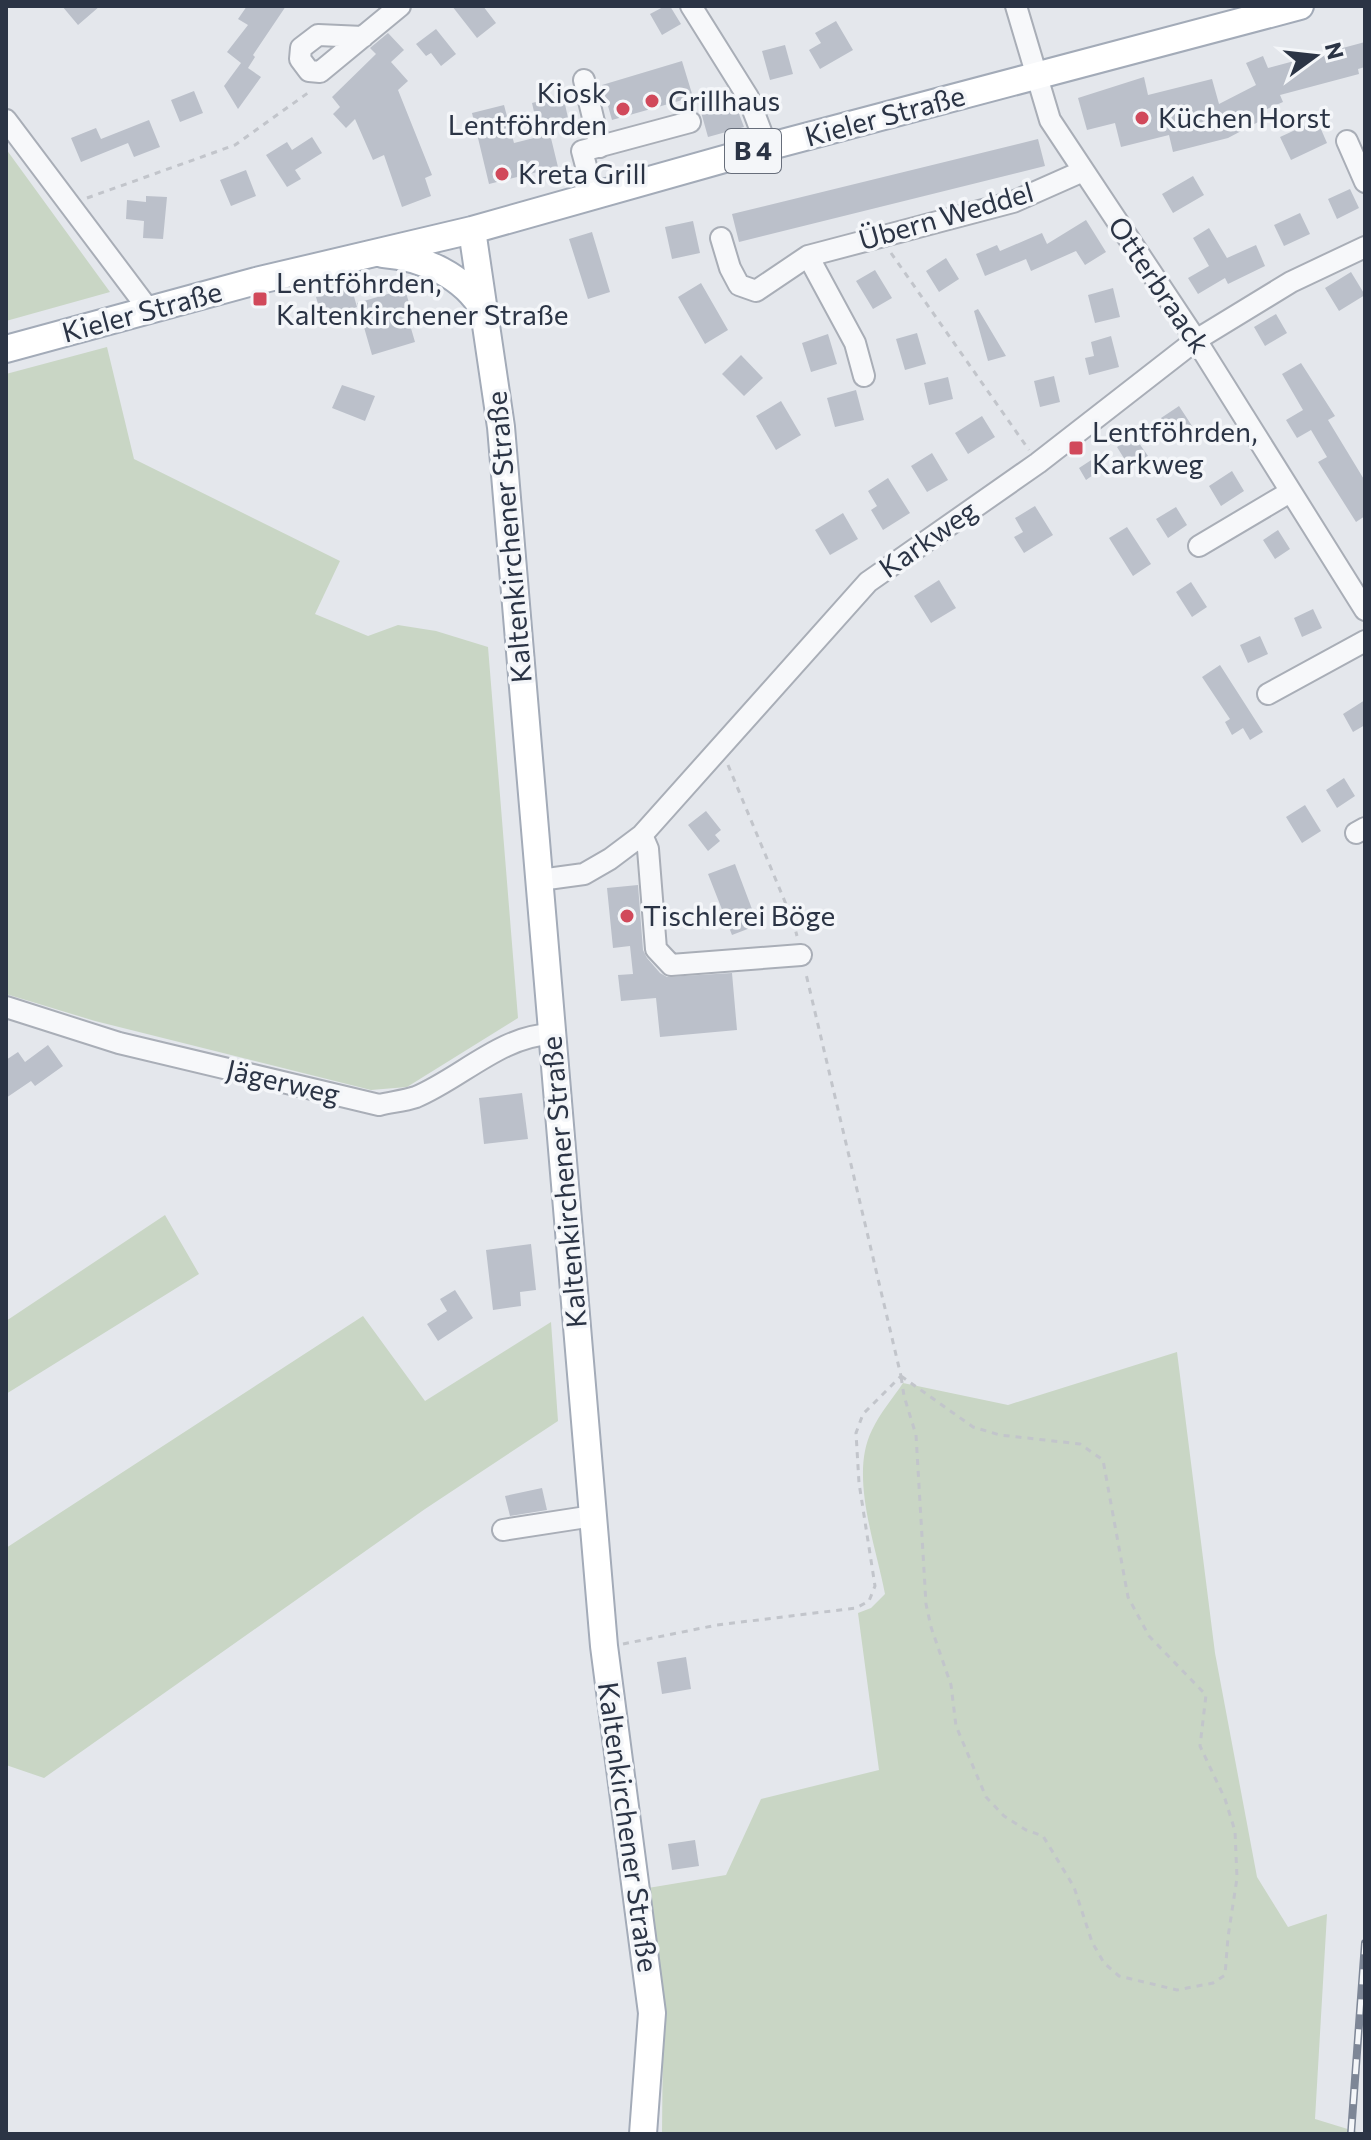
<svg xmlns="http://www.w3.org/2000/svg" width="1371" height="2140" font-family="Commissioner,sans-serif">
	<rect width="100%" height="100%" fill="#e4e7ec"/>
	<path fill="#c9d6c5" d="M6,149L110,292L6,321Z
		M107,347L134,459L340,561L315,614L368,636L398,625L436,631L488,647L518,1018L407,1087L371,1090L95,1021L6,994V374Z
		M165,1215L199,1274L6,1394V1321Z
		M363,1316L425,1401L551,1322L558,1421L425,1509L44,1778L6,1765V1548Z
		M1177,1352L1215,1653L1257,1877L1288,1927L1327,1914L1315,2119L1364,2134H662L663,2030L648,1888L726,1875L761,1799L879,1770L858,1613L871,1608L885,1594C876,1545 849,1476 872,1430C880,1413 893,1398 903,1383L1008,1405Z"/>
	<path fill="#bbc0ca" d="M62,6H100L78,25Z
		M247,6H286L253,55L255,57L248,68L261,77L238,109L224,86L241,63L227,52L248,25L238,19Z
		M452,6H483L496,23L477,38Z
		M665,6H670L681,24L662,35L650,14Z
		M836,21L853,50L820,69L809,50L821,43L815,33Z
		M436,29L456,54L441,66L431,53L426,56L416,44Z
		M388,33L404,50L391,62L408,81L398,90L432,175L425,178L431,196L402,207L384,155L373,160L355,119L346,128L333,114L340,107L332,97L376,54L370,48Z
		M1365,42V67L1358,69L1359,74L1280,95L1283,102L1258,113L1262,120L1228,138L1173,152L1169,135L1121,147L1115,123L1087,130L1078,98L1144,77L1148,95L1212,79L1219,104L1256,85L1246,63L1263,56L1268,68Z
		M785,45L793,74L770,80L762,51Z
		M682,61L693,97L612,120L602,85Z
		M194,91L203,113L180,122L171,100Z
		M563,95L568,118L537,125L532,103Z
		M732,95L744,127L708,137L699,105Z
		M504,105L514,143L550,134L558,167L489,184L472,113Z
		M149,120L160,147L134,157L128,143L81,162L71,138L96,128L101,139Z
		M1317,120L1327,143L1291,160L1280,137Z
		M312,137L322,153L295,170L301,179L287,187L266,155L287,142L292,150Z
		M1038,139L1045,166L739,242L732,214Z
		M246,170L256,196L231,206L220,180Z
		M1193,176L1204,195L1173,213L1162,194Z
		M1350,189L1359,208L1337,219L1328,199Z
		M146,196L167,197L163,239L143,238L144,221L126,219L127,200L146,202Z
		M1300,213L1310,234L1284,246L1274,225Z
		M1086,220L1106,252L1085,265L1076,251L1031,271L1026,259L985,276L976,254L997,245L1000,251L1042,233L1047,244Z
		M693,221L700,253L672,259L665,227Z
		M1209,228L1227,258L1256,245L1265,266L1228,284L1225,278L1198,294L1188,278L1209,266L1193,238Z
		M592,232L610,292L588,299L569,239Z
		M946,258L959,279L939,292L926,271Z
		M875,270L892,298L873,309L856,281Z
		M1351,272L1365,295L1339,311L1325,288Z
		M701,283L728,330L705,344L678,297Z
		M351,286L357,307L322,318L316,297Z
		M1113,288L1120,317L1095,323L1088,295Z
		M405,289L413,317L408,318L415,342L372,355L357,303Z
		M978,309L1006,356L988,361L974,311Z
		M1276,314L1287,333L1265,346L1254,327Z
		M917,333L926,364L905,370L896,339Z
		M828,334L837,364L811,372L802,343Z
		M1111,336L1119,367L1089,375L1085,358L1094,356L1091,342Z
		M741,355L763,378L744,396L722,374Z
		M1301,363L1335,416L1328,420L1365,481V516L1356,522L1318,462L1327,457L1311,430L1297,438L1286,420L1303,410L1282,374Z
		M1054,376L1060,402L1040,407L1034,381Z
		M948,377L953,399L929,405L924,383Z
		M342,385L375,396L365,421L332,408Z
		M856,390L864,420L835,427L827,398Z
		M781,401L801,435L776,450L756,416Z
		M1179,406L1196,432L1178,443L1161,418Z
		M982,416L995,437L968,454L955,433Z
		M1134,436L1148,456L1130,468L1117,447Z
		M932,453L948,480L927,492L911,466Z
		M1099,455L1106,466L1086,480L1079,468Z
		M1232,471L1244,491L1221,506L1209,486Z
		M888,478L910,513L883,530L871,510L877,506L868,491Z
		M1035,506L1053,535L1024,553L1014,537L1023,532L1015,518Z
		M1176,507L1187,525L1168,538L1156,519Z
		M843,513L858,539L830,555L815,530Z
		M1127,527L1151,564L1133,576L1109,538Z
		M1278,530L1290,549L1275,559L1263,540Z
		M939,580L956,608L931,623L914,596Z
		M1191,582L1207,607L1192,617L1176,592Z
		M1313,609L1322,628L1302,637L1294,618Z
		M1260,636L1268,654L1248,663L1240,645Z
		M1220,665L1263,732L1250,740L1243,728L1232,735L1225,722L1230,719L1202,677Z
		M1365,700V725L1353,732L1343,714Z
		M1344,778L1355,796L1337,808L1326,790Z
		M1305,805L1321,831L1302,843L1286,817Z
		M706,811L721,830L715,835L720,841L708,851L688,825Z
		M735,864L758,925L732,935L708,874Z
		M638,885L643,950L647,958L660,973L667,977L732,973L737,1030L660,1037L656,998L621,1001L618,975L633,974L630,946L613,948L607,888Z
		M48,1045L63,1066L35,1086L31,1081L6,1098V1060L18,1052L25,1062Z
		M522,1093L528,1139L484,1144L479,1098Z
		M531,1244L536,1290L520,1292L521,1306L493,1310L486,1250Z
		M455,1290L473,1318L438,1341L427,1324L447,1311L440,1299Z
		M542,1488L547,1510L510,1516L505,1496Z
		M686,1657L691,1689L662,1694L657,1662Z
		M695,1840L699,1866L672,1870L668,1844Z"/>
	<g fill="none" stroke-linecap="round" stroke-linejoin="round">
		<g stroke="#a9aeb7" stroke-width="24">
			<path id="minor" d="M691,6L748,97L767,147
				M1016,6L1050,120L1196,340L1365,610
				M363,37L318,35L301,48L300,59L309,71L320,72L400,6
				M584,80L600,147
				M6,120L149,310
				M1347,141L1365,182
				M594,196L582,151L690,122
				M721,238L730,268L739,285L756,291L808,256L1013,202L1083,171
				M808,256L855,343L864,376
				M1199,546L1290,492
				M1268,694L1365,641
				M1356,833L1365,828
				M642,835L648,849L656,949L671,965L801,955
				M540,880L584,874L610,859L642,835L868,582L1038,463L1196,340L1291,282L1365,247
				M6,1007L119,1043L379,1105C391,1102 404,1101 416,1097C461,1078 501,1036 551,1034
				M503,1530L593,1516"/>
		</g>
		<g stroke="#a3abb8" stroke-width="30">
			<path id="major" d="M472,230L501,427L604,1646L652,2013L643,2134
				M383,254C422,257 465,276 484,311
				M6,349L256,281L472,230L767,147L1300,6"/>
		</g>
		<path stroke="#c2c5cb" stroke-width="3" stroke-dasharray="6 6" stroke-linecap="butt" d="M87,198L235,145L312,90
			M891,253L1029,450
			M728,765L793,921L797,936
			M901,1376L973,1427L1000,1435L1080,1444L1103,1460L1128,1597L1149,1636L1206,1695L1200,1746L1225,1799L1235,1831L1237,1878L1228,1937L1225,1975L1213,1983L1177,1990L1119,1976L1104,1963L1092,1942L1074,1887L1043,1836L1026,1830L1004,1816L986,1797L956,1726L951,1685L931,1627L926,1604L916,1435L904,1396Z
			M623,1644L717,1625L856,1608L869,1601L875,1586L859,1483L856,1433L863,1414L901,1376L806,974"/>
		<use href="#minor" stroke="#f7f8fa" stroke-width="20"/>
		<use href="#major" stroke="#fff" stroke-width="26"/>
		<g stroke="#7d8696" stroke-width="8">
			<path id="rail" d="M1351,2134L1365,1943"/>
		</g>
		<use href="#rail" stroke="#f4f6f9" stroke-width="5" stroke-dasharray="15" stroke-linecap="butt"/>
	</g>
	<g fill="#d1495b" stroke="#f4f6f9" stroke-width="3">
		<circle cx="652" cy="101" r="8"/>
		<circle cx="623" cy="109" r="8"/>
		<circle cx="1142" cy="118" r="8"/>
		<circle cx="502" cy="174" r="8"/>
		<rect x="252" y="291" width="16" height="16" rx="4"/>
		<rect x="1068" y="440" width="16" height="16" rx="4"/>
		<circle cx="627" cy="916" r="8"/>
	</g>
	<g text-anchor="middle" stroke-width="7" stroke-linejoin="round" paint-order="stroke">
		<rect fill="#f4f6f9" stroke="#676e7b" stroke-width="2" x="725" y="129" width="56" height="44" rx="6"/>
		<g font-size="26" font-weight="bold" fill="#2b3445">
			<text x="753" y="160">B 4</text>
		</g>
		<g font-size="28" fill="#2b3445" stroke="#f4f6f9" text-anchor="start">
			<text x="607" y="103" text-anchor="end">Kiosk<tspan x="607" dy="32">Lentföhrden</tspan></text>
			<text x="668" y="111">Grillhaus</text>
			<text x="1158" y="128">Küchen Horst</text>
			<text x="518" y="184">Kreta Grill</text>
			<text x="276" y="293">Lentföhrden,<tspan x="276" dy="32">Kaltenkirchener Straße</tspan></text>
			<text x="1092" y="442">Lentföhrden,<tspan x="1092" dy="32">Karkweg</tspan></text>
			<text x="643" y="926">Tischlerei Böge</text>
		</g>
		<g font-size="28" fill="#2b3445" stroke="#f4f6f9">
			<text transform="translate(885 116) rotate(-15)" y="10">Kieler Straße</text>
			<text transform="translate(946 216) rotate(-16)" y="10">Übern Weddel</text>
			<text transform="translate(1159 285) rotate(56)" y="10">Otterbraack</text>
			<text transform="translate(142 312) rotate(-15)" y="10">Kieler Straße</text>
			<text transform="translate(509 537) rotate(-95)" y="10">Kaltenkirchener Straße</text>
			<text transform="translate(928 539) rotate(-35)" y="10">Karkweg</text>
			<text transform="translate(283 1082) rotate(13)" y="10">Jägerweg</text>
			<text transform="translate(564 1182) rotate(-95)" y="10">Kaltenkirchener Straße</text>
			<text transform="translate(628 1827) rotate(82)" y="10">Kaltenkirchener Straße</text>
		</g>
	</g>
	<rect width="1371" height="2140" fill="none" stroke="#2b3445" stroke-width="16"/>
	<g transform="translate(1315 56) rotate(75)" stroke="#f4f6f9" stroke-width="6" paint-order="stroke">
	<path d="M0-6L14 30L0 20L-14 30Z" fill="#2b3445"/>
	<text y="-12" font-size="22" font-weight="bold" text-anchor="middle" fill="#2b3445">N</text>
	</g>
</svg>
